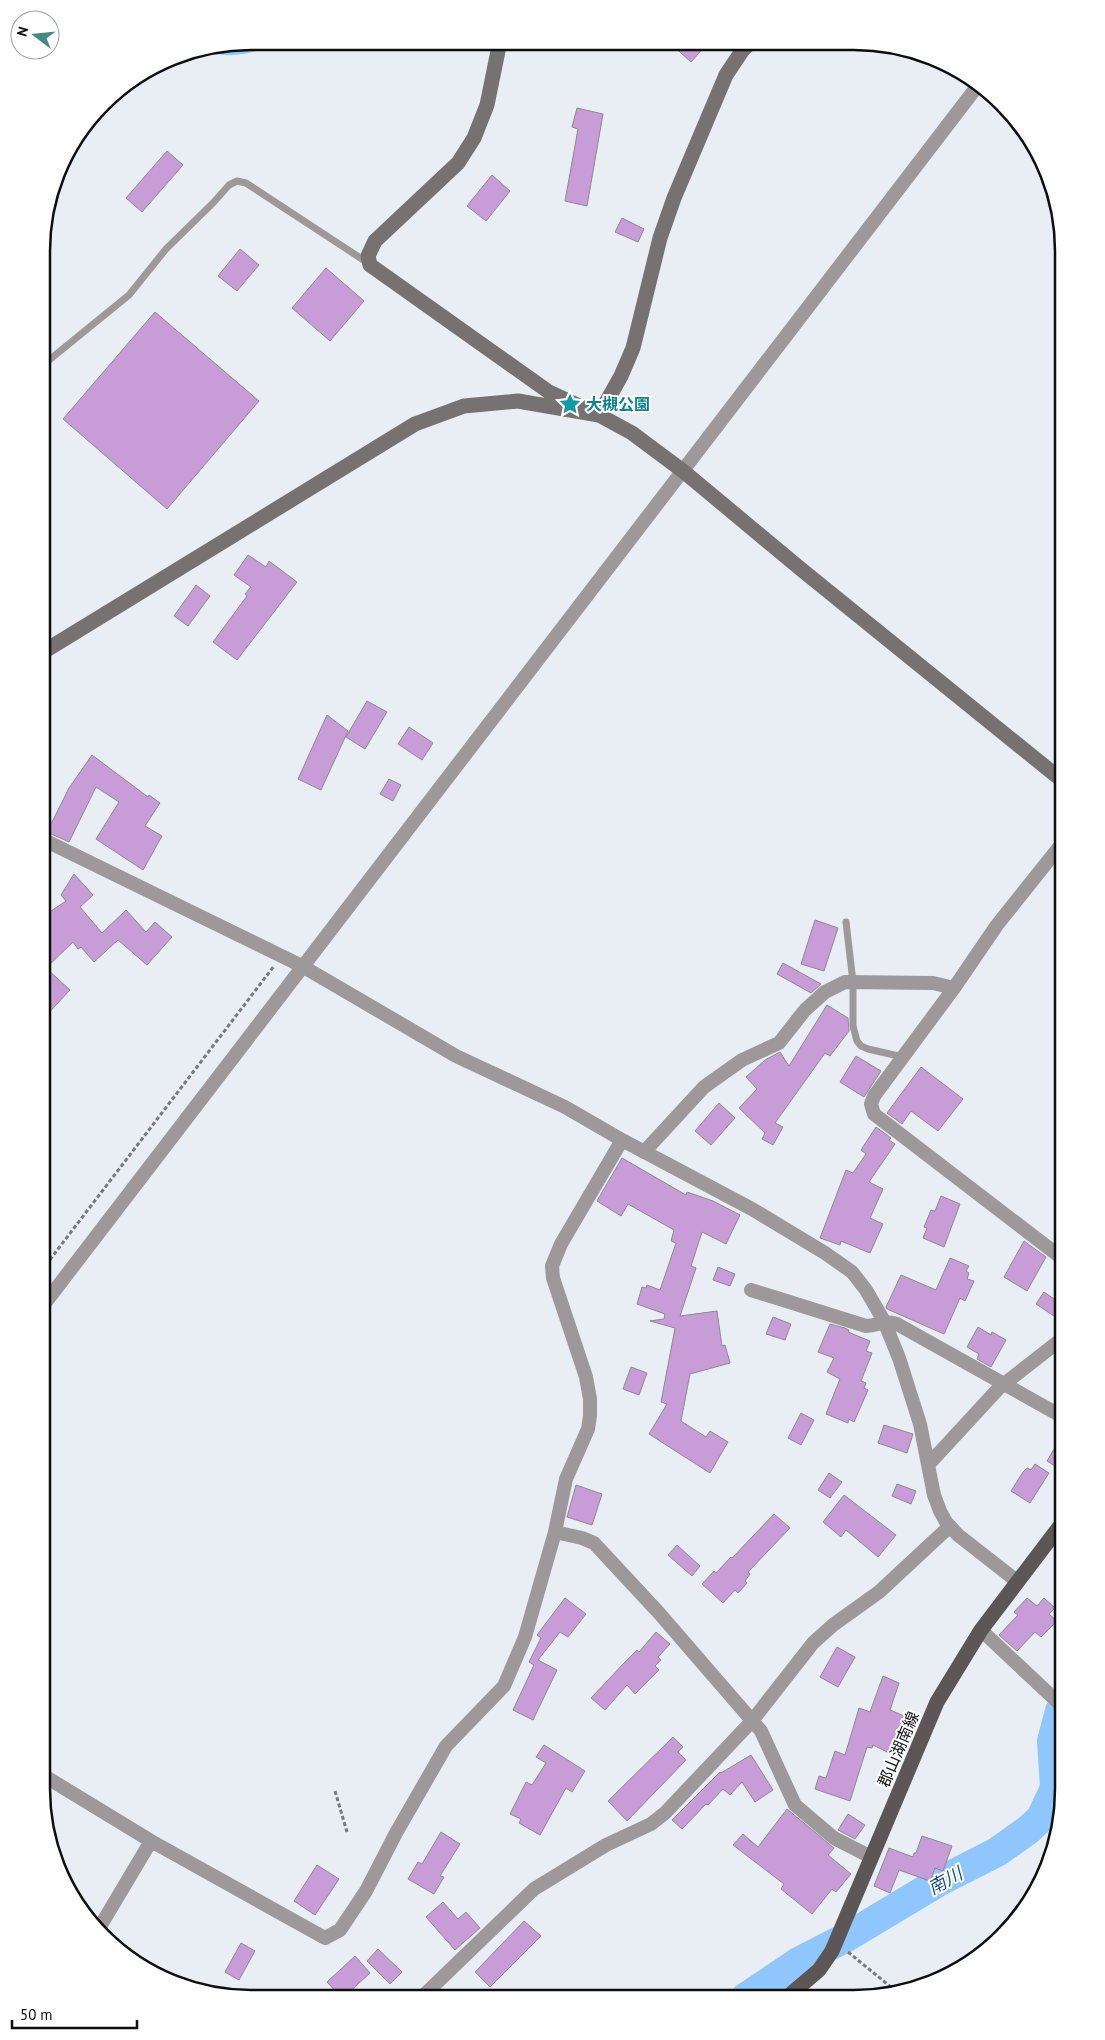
<svg xmlns="http://www.w3.org/2000/svg" width="1105" height="2040" font-family="'PT Sans','Noto Sans JP',sans-serif">
	<rect width="100%" height="100%" fill="#e9eef4"/>
	<path fill="#8fc6fd" d="M251,41H284C262,51 229,62 207,50Z"/>
	<g fill="none" stroke-linecap="round" stroke-linejoin="round">
		<path stroke="#8fc6fd" stroke-width="30" d="M745,1998L800,1961L845,1938L940,1881L997,1852L1028,1830L1041,1818L1055,1788L1052,1741L1060,1711L1063,1706"/>
	</g>
	<path fill="#c79cd7" stroke="#8d898f" d="M671,44H707L691,62Z
		M577,108L603,114L587,206L565,201L578,129L572,127Z
		M167,151L183,165L142,212L126,198Z
		M492,175L510,191L486,221L467,206Z
		M622,218L644,229L638,242L615,232Z
		M240,249L259,265L237,291L218,276Z
		M326,268L364,301L330,341L292,308Z
		M155,312L259,401L167,509L63,419Z
		M248,555L266,567L269,561L297,582L237,660L213,642L247,596L245,594L251,587L234,575Z
		M196,585L210,596L188,626L174,616Z
		M367,701L387,712L365,749L346,737Z
		M327,715L348,731L321,790L298,779Z
		M409,727L433,743L422,760L398,744Z
		M92,755L148,797L149,795L160,803L145,826L162,836L143,870L96,839L119,802L96,787L69,842L47,832L69,788Z
		M389,779L401,785L393,801L380,794Z
		M74,874L93,895L80,907L102,933L126,910L146,932L155,922L172,937L147,965L118,940L94,962L81,947L78,949L73,942L46,968L70,990L42,1020V917L66,901L61,895Z
		M815,920L838,928L824,971L801,964Z
		M783,963L821,984L811,993L777,974Z
		M827,1005L848,1018L849,1031L830,1056L825,1053L775,1123L783,1127L773,1145L762,1139L765,1133L739,1108L757,1089L746,1077L765,1060L780,1052L789,1066Z
		M856,1056L881,1071L864,1097L840,1082Z
		M921,1067L963,1099L938,1131L911,1111L902,1124L887,1113Z
		M719,1103L735,1118L711,1145L695,1131Z
		M876,1127L891,1138L889,1140L895,1144L869,1182L883,1189L870,1218L883,1224L870,1253L841,1241L840,1245L820,1238L846,1170L853,1173L866,1154L861,1150Z
		M622,1158L686,1195L687,1192L713,1201L740,1215L726,1244L702,1232L691,1266L696,1268L680,1316L717,1311L722,1346L725,1345L730,1363L690,1374L681,1421L706,1437L710,1431L728,1442L710,1473L649,1434L667,1404L661,1402L675,1328L650,1321L664,1319L665,1314L637,1304L642,1287L646,1288L647,1285L660,1290L676,1243L671,1241L674,1230L628,1204L621,1216L597,1201Z
		M941,1196L960,1204L944,1247L923,1238L927,1228L924,1227L931,1210L935,1211Z
		M1024,1241L1046,1257L1027,1291L1004,1277Z
		M950,1258L969,1266L966,1271L969,1273L967,1279L974,1281L965,1301L960,1298L944,1334L887,1309L886,1307L901,1275L936,1290Z
		M718,1267L735,1274L730,1286L713,1280Z
		M1044,1292L1063,1305V1322L1036,1304Z
		M773,1317L791,1324L785,1340L766,1334Z
		M830,1324L845,1328L849,1330L848,1332L870,1341L866,1351L872,1353L861,1381L866,1383L864,1388L868,1390L854,1422L849,1419L848,1423L826,1414L840,1379L827,1372L834,1358L818,1352Z
		M978,1327L991,1335L992,1332L1006,1340L991,1367L977,1359L979,1354L967,1347Z
		M631,1367L647,1373L639,1395L623,1389Z
		M801,1413L814,1420L801,1445L788,1438Z
		M884,1425L913,1434L907,1453L878,1443Z
		M1063,1434V1471L1047,1461Z
		M1035,1464L1049,1473L1030,1503L1011,1491L1023,1472L1027,1468L1031,1470Z
		M829,1473L842,1482L830,1498L818,1490Z
		M897,1484L916,1491L911,1504L892,1496Z
		M576,1485L602,1494L592,1525L567,1517Z
		M844,1495L896,1535L878,1557L846,1530L841,1537L823,1522Z
		M774,1514L790,1528L748,1572L750,1574L745,1581L747,1583L738,1593L735,1590L723,1603L702,1584L714,1571L716,1573L731,1557L732,1558Z
		M677,1545L700,1566L692,1576L668,1555Z
		M565,1598L586,1614L568,1637L560,1632L538,1660L557,1670L533,1720L513,1710L534,1665L529,1662L541,1638L537,1635Z
		M1027,1598L1037,1606L1044,1598L1055,1608L1049,1614L1057,1621L1041,1637L1035,1632L1017,1651L999,1635L1018,1615L1014,1612Z
		M656,1632L670,1644L658,1657L661,1660L655,1666L659,1670L635,1694L627,1685L605,1710L591,1698L625,1662L637,1650L639,1652Z
		M837,1647L855,1657L838,1687L820,1677Z
		M883,1676L899,1683L890,1710L909,1718L893,1755L873,1745L872,1748L867,1747L850,1801L815,1789L819,1776L826,1778L835,1751L845,1755L859,1708L870,1712Z
		M673,1737L683,1747L678,1752L686,1760L627,1821L608,1801Z
		M544,1745L585,1771L572,1792L566,1788L540,1835L519,1823L521,1819L510,1814L526,1782L532,1785L546,1763L536,1757Z
		M751,1755L773,1790L755,1802L742,1782L730,1795L723,1789L708,1805L706,1804L682,1829L672,1820L720,1772L721,1773Z
		M787,1809L834,1848L828,1855L851,1874L836,1892L832,1889L812,1914L781,1889L784,1884L733,1845L743,1834L758,1847Z
		M848,1814L865,1825L855,1839L838,1830Z
		M441,1832L460,1844L440,1876L444,1877L434,1894L408,1879L418,1862L422,1864Z
		M922,1836L952,1846L943,1871L935,1868L930,1881L899,1870L890,1893L874,1886L889,1848L913,1857L914,1853H916Z
		M317,1865L339,1879L315,1915L294,1901Z
		M443,1902L458,1919L466,1912L480,1928L455,1950L426,1917Z
		M524,1921L541,1936L490,1987L475,1972Z
		M241,1943L255,1951L239,1980L225,1972Z
		M378,1949L402,1972L390,1984L367,1961Z
		M355,1956L370,1973L344,1997H341L327,1982Z"/>
	<g fill="none" stroke-linecap="round" stroke-linejoin="round">
		<path stroke="#76797d" stroke-width="3" stroke-dasharray="4 2.5" stroke-linecap="butt" d="M42,1270L274,966
			M335,1791L347,1832
			M848,1952L897,1992"/>
		<path stroke="#9d999a" stroke-width="7" d="M43,365L129,295L166,249L213,203L229,185L237,181L246,183L368,263
			M846,922L853,982V1026L857,1041L861,1046L868,1049L903,1057"/>
		<path stroke="#9d999a" stroke-width="14" d="M42,839L302,966L456,1056L565,1107L622,1140L752,1209L825,1253L852,1272L866,1290L884,1321L899,1358L920,1424L934,1495L940,1511L946,1522L958,1535L1018,1582
			M644,1152L704,1087L742,1060L779,1043L805,1010L825,992L845,982L933,983L954,988
			M1063,1259L874,1114L871,1104L874,1096L954,988L997,925L1064,841
			M751,1290L866,1326C880,1326 881,1319 897,1324L1063,1417
			M42,1307L979,84
			M928,1465L999,1388L1063,1338
			M555,1532L582,1538L594,1543L659,1613L761,1731L795,1805L834,1838L871,1857
			M981,1630L1063,1707
			M41,1774L151,1841L325,1938L340,1930L366,1891L396,1833L446,1746L504,1686L525,1637L555,1532L566,1479L588,1429L590,1416V1399L586,1377L553,1278L552,1266L561,1244L622,1140
			M98,1930L151,1841
			M422,1997L534,1889L606,1845L651,1824L665,1813L752,1721L813,1643L833,1625L879,1592L950,1526"/>
		<path stroke="#777272" stroke-width="15" d="M497,43L498,51L487,105L474,138L458,163L375,241L368,256L370,265L549,392L599,415L632,433L683,471L802,570L1064,782
			M43,652L415,424L464,406L518,401L599,415L621,376L633,348L660,238L674,198L726,75L742,51L749,44"/>
		<path stroke="#5c5656" stroke-width="15" d="M785,1999L819,1970L832,1951L937,1702L981,1630L1063,1522"/>
	</g>
	<defs>
		<g id="sight-bare" transform="scale(1.725)"><path d="M0-6L1.8-2.2L6-1.7L2.9 1.2L3.7 5.4L0 3.3L-3.7 5.4L-2.9 1.2L-6-1.7L-1.8-2.2Z" fill="#0f9aa8" stroke="#fff" stroke-width="2.5" paint-order="stroke"/></g>
	</defs>
	<g fill-rule="evenodd">
		<use href="#sight-bare" x="570" y="404"/>
	</g>
	<g text-anchor="middle" stroke-width="4" stroke-linejoin="round" paint-order="stroke">
		<g font-size="16" font-weight="bold" fill="#0d838f" stroke="#fff" text-anchor="start">
			<text x="586" y="410">大槻公園</text>
		</g>
		<g font-size="16" fill="#0c0e10" stroke="#fff">
			<text transform="translate(898 1749) rotate(-67)" y="6">郡山湖南線</text>
		</g>
		<g font-size="18" font-style="italic" fill="#185183" stroke="#fff">
			<text transform="translate(945 1881) rotate(-29)" y="6">南川</text>
		</g>
	</g>
	<path d="M0 0H1105V2040H0ZM251 50H854A201 201 0 0 1 1055 251V1789A201 201 0 0 1 854 1990H251A201 201 0 0 1 50 1789V251A201 201 0 0 1 251 50Z" fill="#fff" fill-rule="evenodd"/>
	<path fill="none" stroke="#0c0e10" stroke-width="2.5" d="M251 50H854A201 201 0 0 1 1055 251V1789A201 201 0 0 1 854 1990H251A201 201 0 0 1 50 1789V251A201 201 0 0 1 251 50Z"/>
	<g transform="translate(35 35) rotate(286)"><circle r="24" fill="#ffffff" stroke="#9e9f9f"/>
	<path d="M0-4L9 19L0 12L-9 19Z" fill="#428984"/>
	<text y="-8" font-size="14" font-weight="bold" text-anchor="middle" fill="#0c0e10">N</text>
	</g>
	<path d="M12 2020v8h125v-8" fill="none" stroke="#0c0e10" stroke-width="2.5"/>
	<text x="20" y="2020" font-size="15" fill="#0c0e10" stroke="#ffffff" stroke-width="4" paint-order="stroke">50 m</text>
</svg>
